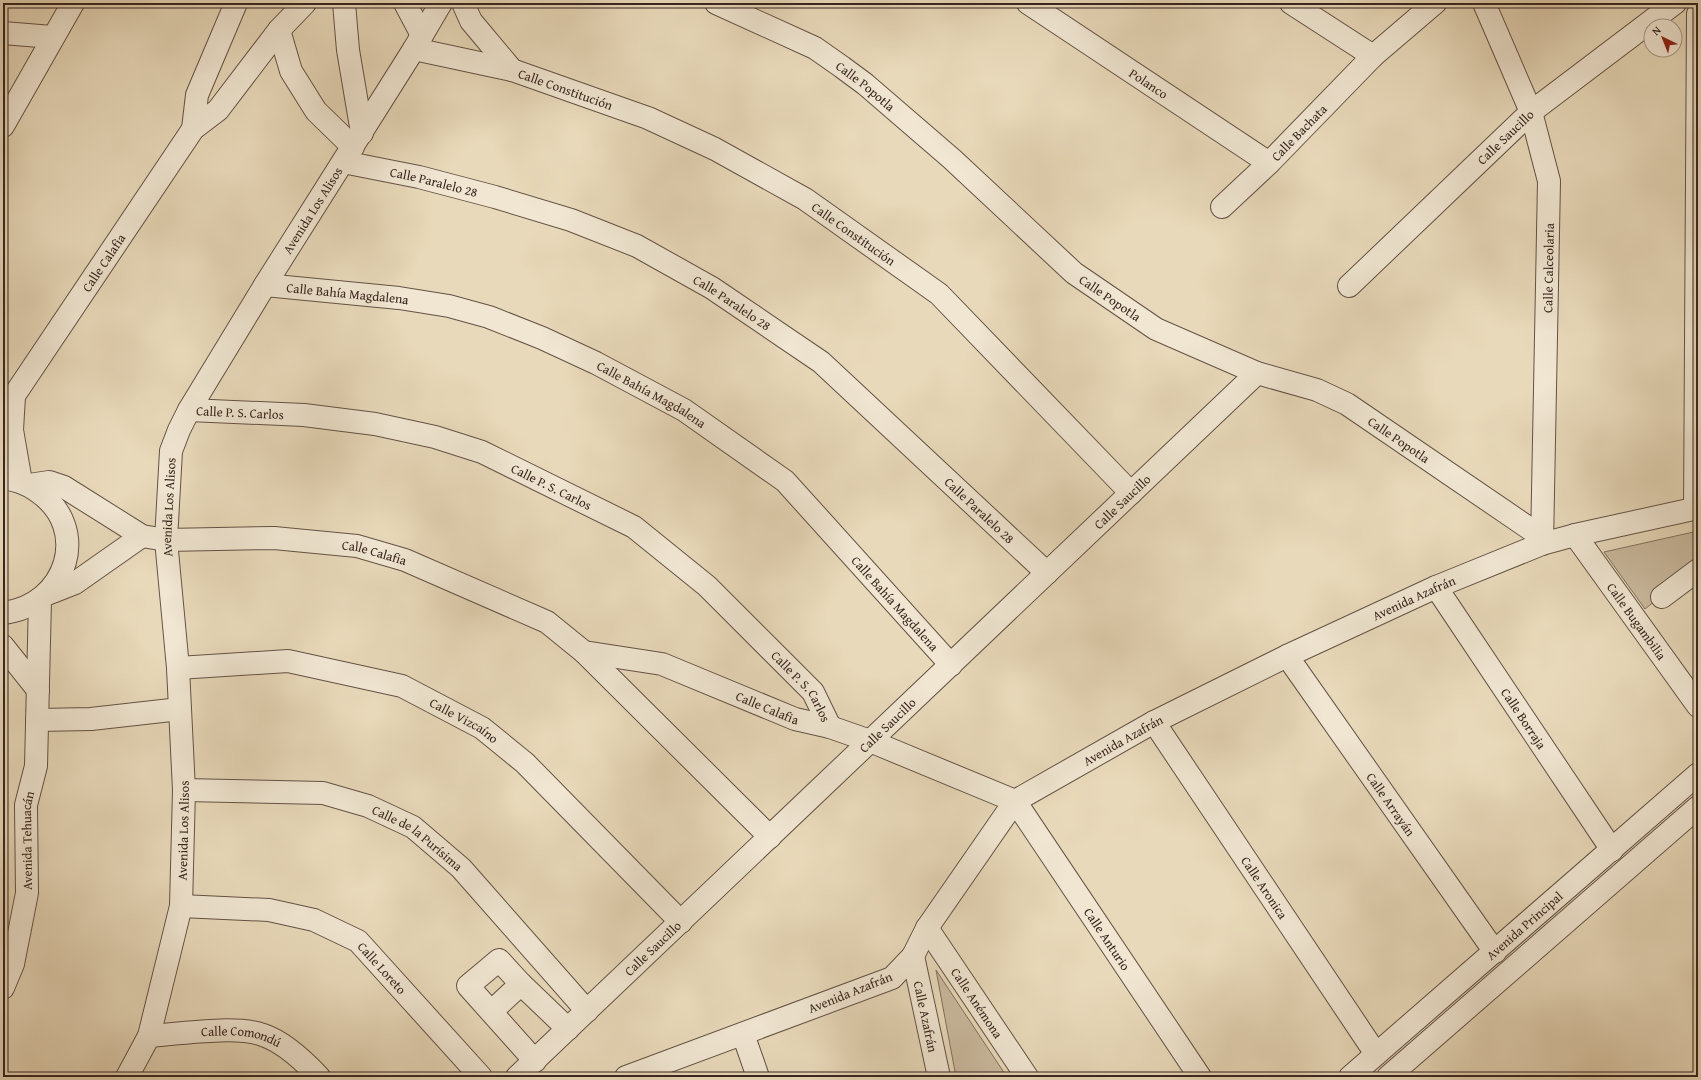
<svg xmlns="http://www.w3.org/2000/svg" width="1701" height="1080" font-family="'Gentium Book Plus',serif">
	<rect width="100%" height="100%" fill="#e8d9ba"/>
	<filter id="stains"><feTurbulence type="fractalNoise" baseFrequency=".005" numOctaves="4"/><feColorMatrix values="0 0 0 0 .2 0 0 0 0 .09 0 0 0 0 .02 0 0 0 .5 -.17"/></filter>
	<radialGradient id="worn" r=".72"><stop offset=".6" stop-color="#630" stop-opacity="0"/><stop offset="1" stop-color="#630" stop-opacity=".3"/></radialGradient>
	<path fill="#caba9f" stroke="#81705e" d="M1698,531V566L1645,609L1604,552Z
		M936,970L1007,1077H956Z"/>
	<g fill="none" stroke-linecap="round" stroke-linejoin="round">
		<g stroke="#645245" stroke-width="24">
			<g id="minor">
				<path d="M344,3L348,50L362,133"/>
				<path d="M405,3L422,35"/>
				<path d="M463,3L471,21L512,70"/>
				<path id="s1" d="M716,3L815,48L842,67L865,84L952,159L1074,273L1156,329L1257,373L1317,390L1347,404L1542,537"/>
				<path id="s2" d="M1028,3L1269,163"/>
				<path d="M1291,3L1373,56"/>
				<path d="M1484,3L1531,112L1549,181L1542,544"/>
				<path d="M279,30L291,71L316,111L353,147"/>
				<path d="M3,33L52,37"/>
				<path id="s3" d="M414,49L512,70L648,118L715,149L805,199L939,294L1131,493"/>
				<path d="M3,126L73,3"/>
				<path d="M193,129L197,95L236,3"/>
				<path id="s4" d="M343,162L419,177L495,197L571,220L637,246L712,288L821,362L1047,573"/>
				<path id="s5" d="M1222,207L1269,163L1373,56L1435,3"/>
				<path id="s6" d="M265,285L399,298L449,306L489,317L542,338L596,363L684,410L785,481L951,665"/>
				<path id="s7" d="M1349,286L1531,112L1675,3"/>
				<path d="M14,396L12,430L21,482"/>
				<path id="s8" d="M189,410L304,415L375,424L435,437L482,452L634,527L707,586L813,692L830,727"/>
				<path id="s9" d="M3,412L193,129L218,110L279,30L305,3"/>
				<path d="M3,479C15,479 27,484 37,491C92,528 67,606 3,613"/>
				<path id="s10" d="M29,485L49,482L64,487L142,536L166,540L274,538L357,546L405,560L547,622L584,652L770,837"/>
				<path d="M1695,509L1698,14"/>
				<path id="s11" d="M1575,535L1698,706"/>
				<path id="s12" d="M1436,587L1612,850"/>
				<path d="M47,594L75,583L142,536"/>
				<path d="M1662,597L1698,570"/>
				<path d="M3,646L38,690"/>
				<path id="s13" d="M584,652L662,664L795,719L830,727L870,741L1015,801L1200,1077"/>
				<path id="s14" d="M1287,656L1495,952"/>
				<path id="s15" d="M178,668L288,661L402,686L482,728L525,763L681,922"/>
				<path d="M37,720L91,719L180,709"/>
				<path id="s16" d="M1154,722L1376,1054"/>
				<path id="s17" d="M184,790L323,793L368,806L413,827L461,868L587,1011"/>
				<path id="s18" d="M181,906L269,910L314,920L358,941L481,1077"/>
				<path id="s19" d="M927,928L1027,1077"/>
				<path id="s20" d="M913,956L939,1077"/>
				<path id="s21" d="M3,988L13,964L27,893L26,805L36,766L40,600"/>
				<path d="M492,1011L521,984"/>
				<path d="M743,1034L758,1077"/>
				<path id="s22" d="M149,1036C178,1034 237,1025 263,1035C284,1042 304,1061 319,1077"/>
				<path d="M535,1061L468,986L499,960L521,984L568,1029"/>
				<path id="s23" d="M127,1077L149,1036L181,906L184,790L178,668L166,540L171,451L179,430L189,410L265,285L414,49L441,3"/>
				<path id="s24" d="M517,1077L1257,373"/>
				<path id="s25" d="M626,1077L892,978L913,956L927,928L1015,801L1154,722L1287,656L1436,587L1542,544L1575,535L1698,508"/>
				<path id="s26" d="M1350,1077L1698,774"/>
				<path d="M1388,1077L1698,807"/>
			</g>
		</g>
		<use href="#minor" stroke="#f0e6d2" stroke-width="22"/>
	</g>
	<g text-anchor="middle" stroke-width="4" stroke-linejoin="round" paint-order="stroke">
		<g font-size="13" fill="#38251e" stroke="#f0e6d2">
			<text dy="5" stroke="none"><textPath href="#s2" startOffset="145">Polanco</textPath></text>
			<text dy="5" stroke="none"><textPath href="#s1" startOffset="172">Calle Popotla</textPath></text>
			<text dy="5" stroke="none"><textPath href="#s3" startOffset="157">Calle Constitución</textPath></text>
			<text dy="5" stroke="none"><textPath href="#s5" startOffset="107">Calle Bachata</textPath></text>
			<text dy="5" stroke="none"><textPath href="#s7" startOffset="216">Calle Saucillo</textPath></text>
			<text dy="5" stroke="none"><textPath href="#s4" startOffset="93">Calle Paralelo 28</textPath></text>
			<text dy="5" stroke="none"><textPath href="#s23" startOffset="916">Avenida Los Alisos</textPath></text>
			<text dy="5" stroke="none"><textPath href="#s3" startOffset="481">Calle Constitución</textPath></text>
			<text dy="5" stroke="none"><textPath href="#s9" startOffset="180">Calle Calafia</textPath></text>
			<text transform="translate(1548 268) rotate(-89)" y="5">Calle Calceolaria</text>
			<text dy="5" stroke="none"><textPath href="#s6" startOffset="83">Calle Bahía Magdalena</textPath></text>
			<text dy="5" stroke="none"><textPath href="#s1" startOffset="496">Calle Popotla</textPath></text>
			<text dy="5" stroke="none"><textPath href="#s4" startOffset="417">Calle Paralelo 28</textPath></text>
			<text dy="5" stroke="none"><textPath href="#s6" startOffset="407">Calle Bahía Magdalena</textPath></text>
			<text dy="5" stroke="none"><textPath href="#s8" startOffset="51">Calle P. S. Carlos</textPath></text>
			<text dy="5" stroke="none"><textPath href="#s1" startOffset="820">Calle Popotla</textPath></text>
			<text dy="5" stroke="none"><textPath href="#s8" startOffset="375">Calle P. S. Carlos</textPath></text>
			<text dy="5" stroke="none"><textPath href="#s24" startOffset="835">Calle Saucillo</textPath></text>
			<text dy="5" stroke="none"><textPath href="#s23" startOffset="580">Avenida Los Alisos</textPath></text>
			<text dy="5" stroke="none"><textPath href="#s4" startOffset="741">Calle Paralelo 28</textPath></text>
			<text dy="5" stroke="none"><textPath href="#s10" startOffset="362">Calle Calafia</textPath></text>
			<text dy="5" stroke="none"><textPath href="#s25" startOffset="948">Avenida Azafrán</textPath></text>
			<text dy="5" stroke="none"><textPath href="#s6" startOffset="731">Calle Bahía Magdalena</textPath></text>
			<text dy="5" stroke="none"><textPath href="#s11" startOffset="106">Calle Bugambilia</textPath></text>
			<text dy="5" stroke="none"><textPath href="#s8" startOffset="699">Calle P. S. Carlos</textPath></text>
			<text dy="5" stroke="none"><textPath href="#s13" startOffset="193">Calle Calafia</textPath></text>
			<text dy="5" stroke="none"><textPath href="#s12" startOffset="158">Calle Borraja</textPath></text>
			<text dy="5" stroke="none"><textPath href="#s15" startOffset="298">Calle Vizcaíno</textPath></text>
			<text dy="5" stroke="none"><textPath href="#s24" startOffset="511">Calle Saucillo</textPath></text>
			<text dy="5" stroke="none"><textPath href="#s25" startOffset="624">Avenida Azafrán</textPath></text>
			<text dy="5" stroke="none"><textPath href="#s14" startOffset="181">Calle Arrayán</textPath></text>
			<text dy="5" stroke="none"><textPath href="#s23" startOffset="256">Avenida Los Alisos</textPath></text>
			<text dy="5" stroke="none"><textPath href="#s17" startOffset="245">Calle de la Purísima</textPath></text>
			<text dy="5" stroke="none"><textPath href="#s21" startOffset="151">Avenida Tehuacán</textPath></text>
			<text dy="5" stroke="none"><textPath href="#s16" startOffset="199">Calle Aronica</textPath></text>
			<text dy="5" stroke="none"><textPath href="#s26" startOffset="231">Avenida Principal</textPath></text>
			<text dy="5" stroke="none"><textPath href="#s13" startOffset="624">Calle Anturio</textPath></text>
			<text dy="5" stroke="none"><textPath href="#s24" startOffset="187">Calle Saucillo</textPath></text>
			<text dy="5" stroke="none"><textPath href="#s18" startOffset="219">Calle Loreto</textPath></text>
			<text transform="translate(850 992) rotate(-22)" y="5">Avenida Azafrán</text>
			<text dy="5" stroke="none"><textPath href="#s19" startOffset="90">Calle Anémona</textPath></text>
			<text dy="5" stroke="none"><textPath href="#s20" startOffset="62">Calle Azafrán</textPath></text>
			<text dy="5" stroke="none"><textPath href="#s22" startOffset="93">Calle Comondú</textPath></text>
		</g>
	</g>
	<rect width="1701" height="1080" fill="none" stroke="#e8d9ba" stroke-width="16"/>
	<rect x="4" y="4" width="1693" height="1072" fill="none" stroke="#38251e" stroke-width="2"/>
	<rect x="8" y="8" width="1685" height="1064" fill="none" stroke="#38251e"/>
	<g transform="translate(1663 38) rotate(317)"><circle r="19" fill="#f0e6d2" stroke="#a6998a"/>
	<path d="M0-3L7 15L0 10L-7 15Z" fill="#8f2418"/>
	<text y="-6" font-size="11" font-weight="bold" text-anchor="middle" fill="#38251e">N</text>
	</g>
	<rect width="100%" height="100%" filter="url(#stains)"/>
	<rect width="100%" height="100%" fill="url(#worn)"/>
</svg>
